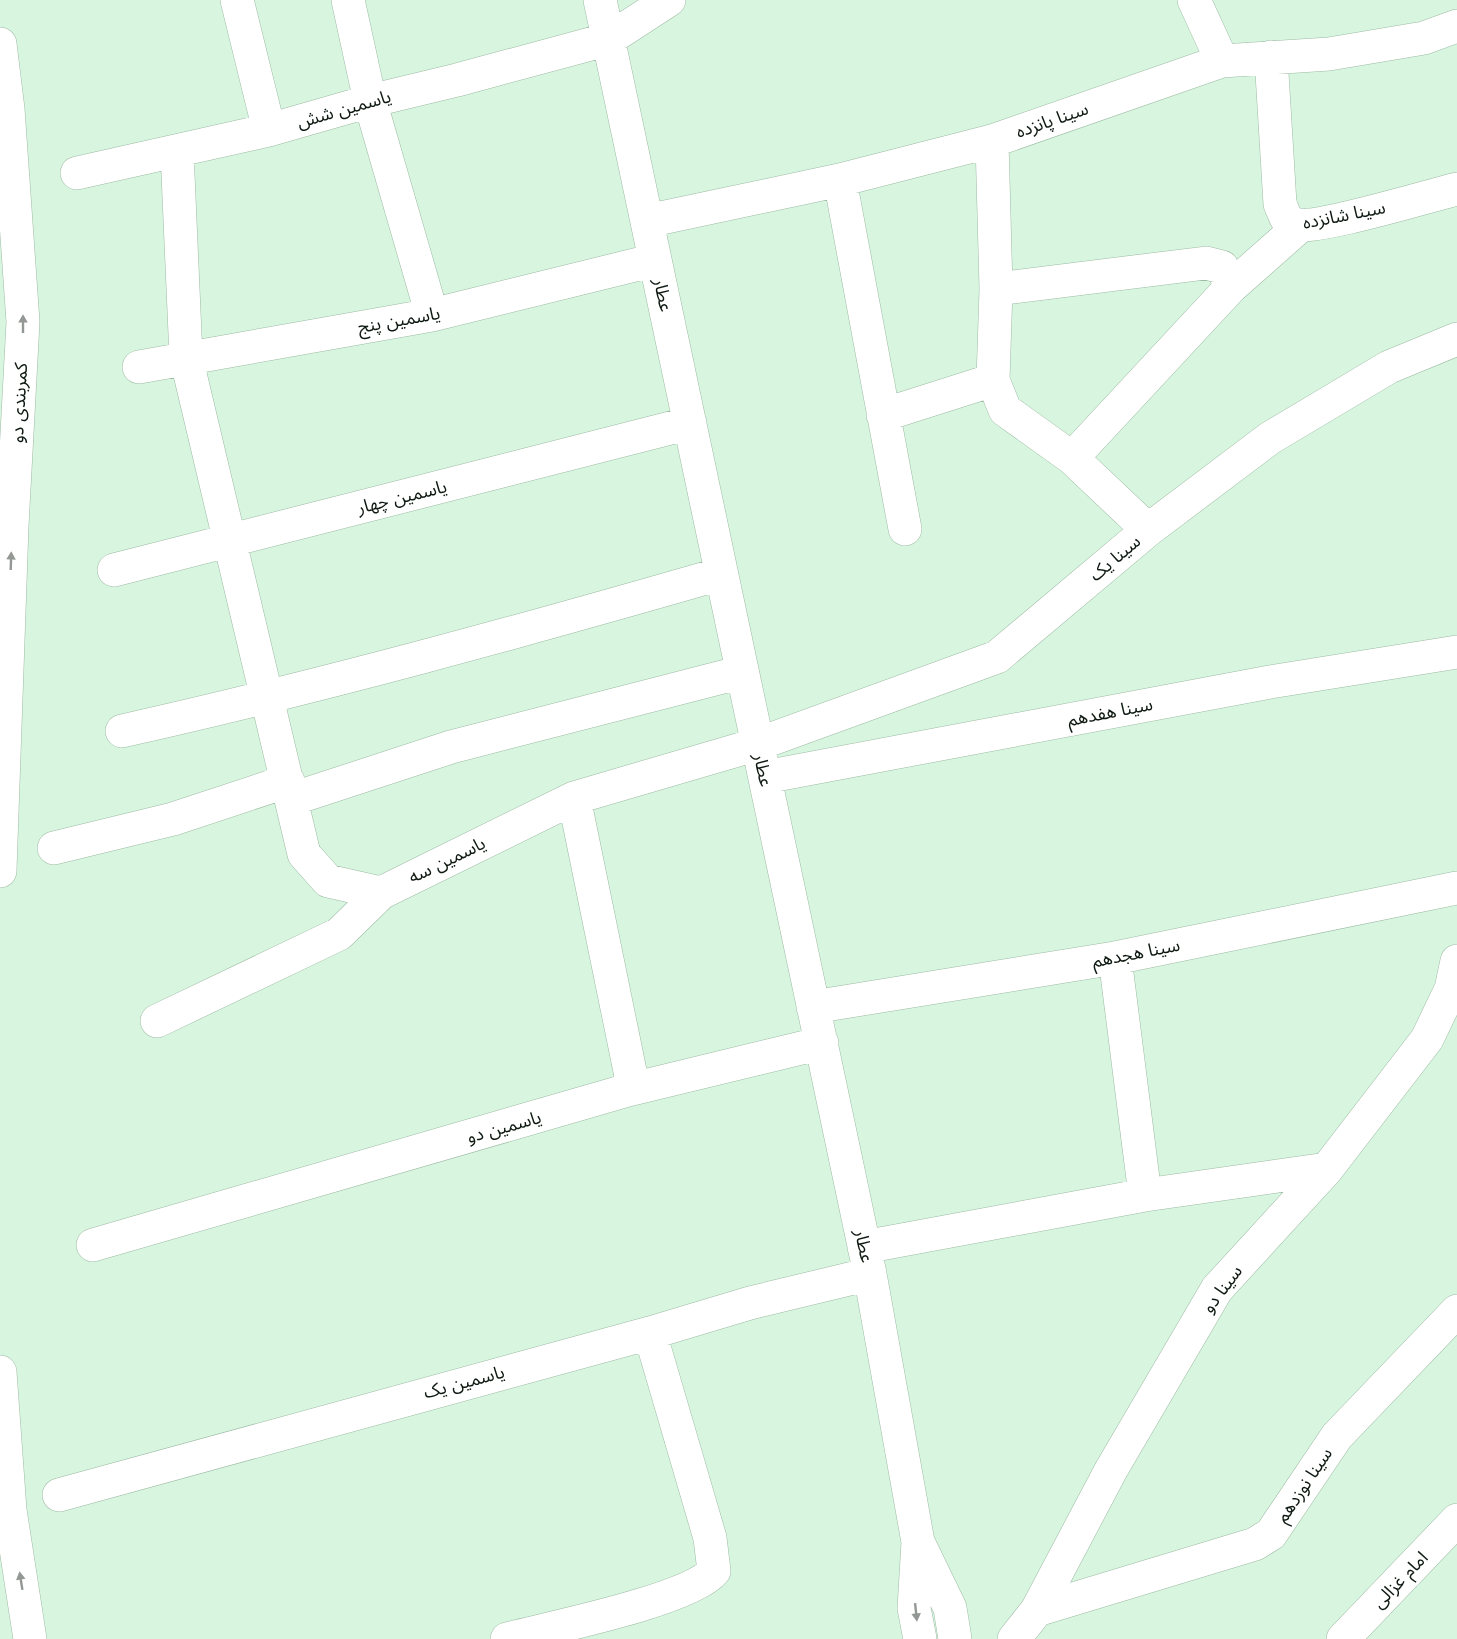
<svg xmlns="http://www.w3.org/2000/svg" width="1457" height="1639" font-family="Inter,'Noto Sans Arabic',sans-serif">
	<rect width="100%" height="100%" fill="#d8f6df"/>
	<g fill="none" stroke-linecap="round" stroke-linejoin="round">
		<g stroke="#9dbaa4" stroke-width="34">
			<path id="minor" d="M237,0L269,130
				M348,0L370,101L432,315
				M600,0L870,1274L918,1542L914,1608L920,1639
				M1194,0L1222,61
				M0,44L8,109L23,322L12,526L0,871
				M1271,57L1280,204C1283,210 1285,220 1292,224C1311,232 1431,195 1457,189
				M992,141L996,289L993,380L1005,410L1072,458L1148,530
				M177,151L186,357L304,854L328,881L381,893
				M77,173L269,130L370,101L457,80L609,39L669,0
				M840,180L905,529
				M647,221L840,180L992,141L1222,61L1329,54L1424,38L1457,26
				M996,289L1206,263L1222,267L1231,287
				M139,367L432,315L655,260
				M883,415L993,380
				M1072,458L1231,287L1301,225
				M114,570L690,423
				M122,731C323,686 522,631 720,574
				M765,777L1270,682L1457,652
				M292,799L451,747L742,672
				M54,848L173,819L288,781
				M1115,958L1145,1195
				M813,1007L1115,958L1457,888
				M157,1021L339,934L381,893L574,798L758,744L997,657L1148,530L1270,438L1389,367L1457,339
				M628,1090L822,1043
				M93,1245L628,1090L631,1076L574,798
				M864,1247L1145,1195L1327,1169
				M0,1372L10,1510L30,1639
				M59,1495L650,1333L750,1303L870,1274
				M919,1544L950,1608L955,1639
				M1037,1610L1255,1544L1271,1534L1337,1436L1457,1311
				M507,1639C549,1628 690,1600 714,1571L710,1538L650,1333
				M1014,1639L1037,1610L1111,1470L1217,1289L1327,1169L1427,1039L1451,989L1457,961
				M1343,1639L1457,1520"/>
		</g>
		<use href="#minor" stroke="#fff" stroke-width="33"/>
	</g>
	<defs><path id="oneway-solid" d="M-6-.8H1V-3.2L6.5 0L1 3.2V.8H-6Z" transform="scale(1.5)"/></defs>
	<g fill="#939894">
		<use href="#oneway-solid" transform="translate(23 324) rotate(-90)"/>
		<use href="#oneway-solid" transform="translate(11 561) rotate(-88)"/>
		<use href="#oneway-solid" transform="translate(21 1581) rotate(-99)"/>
		<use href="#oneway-solid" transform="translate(916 1612) rotate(84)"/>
	</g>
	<g text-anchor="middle" stroke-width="6" stroke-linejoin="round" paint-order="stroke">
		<g font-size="18" fill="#0e1911" stroke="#fff">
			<text transform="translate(344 109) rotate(-16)" y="6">یاسمین شش</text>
			<text transform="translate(1052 120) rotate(-19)" y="6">سینا پانزده</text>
			<text transform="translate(1344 215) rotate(-11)" y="6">سینا شانزده</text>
			<text transform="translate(663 295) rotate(78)" y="6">عطار</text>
			<text transform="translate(399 320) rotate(-10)" y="6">یاسمین پنج</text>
			<text transform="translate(19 403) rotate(-87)" y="6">کمربندی دو</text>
			<text transform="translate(402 497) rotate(-14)" y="6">یاسمین چهار</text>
			<text transform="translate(1115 558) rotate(-40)" y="6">سینا یک</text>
			<text transform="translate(1110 712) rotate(-11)" y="6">سینا هفدهم</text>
			<text transform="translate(763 770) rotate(78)" y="6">عطار</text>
			<text transform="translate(447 860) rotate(-26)" y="6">یاسمین سه</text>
			<text transform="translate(1136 953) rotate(-11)" y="6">سینا هجدهم</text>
			<text transform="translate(504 1127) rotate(-16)" y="6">یاسمین دو</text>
			<text transform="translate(864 1246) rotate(78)" y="6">عطار</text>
			<text transform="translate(1222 1289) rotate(-53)" y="6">سینا دو</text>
			<text transform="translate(464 1382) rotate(-15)" y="6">یاسمین یک</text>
			<text transform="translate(1304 1485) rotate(-56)" y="6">سینا نوزدهم</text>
			<text transform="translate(1400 1580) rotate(-46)" y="6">امام غزالی</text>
		</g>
	</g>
</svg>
